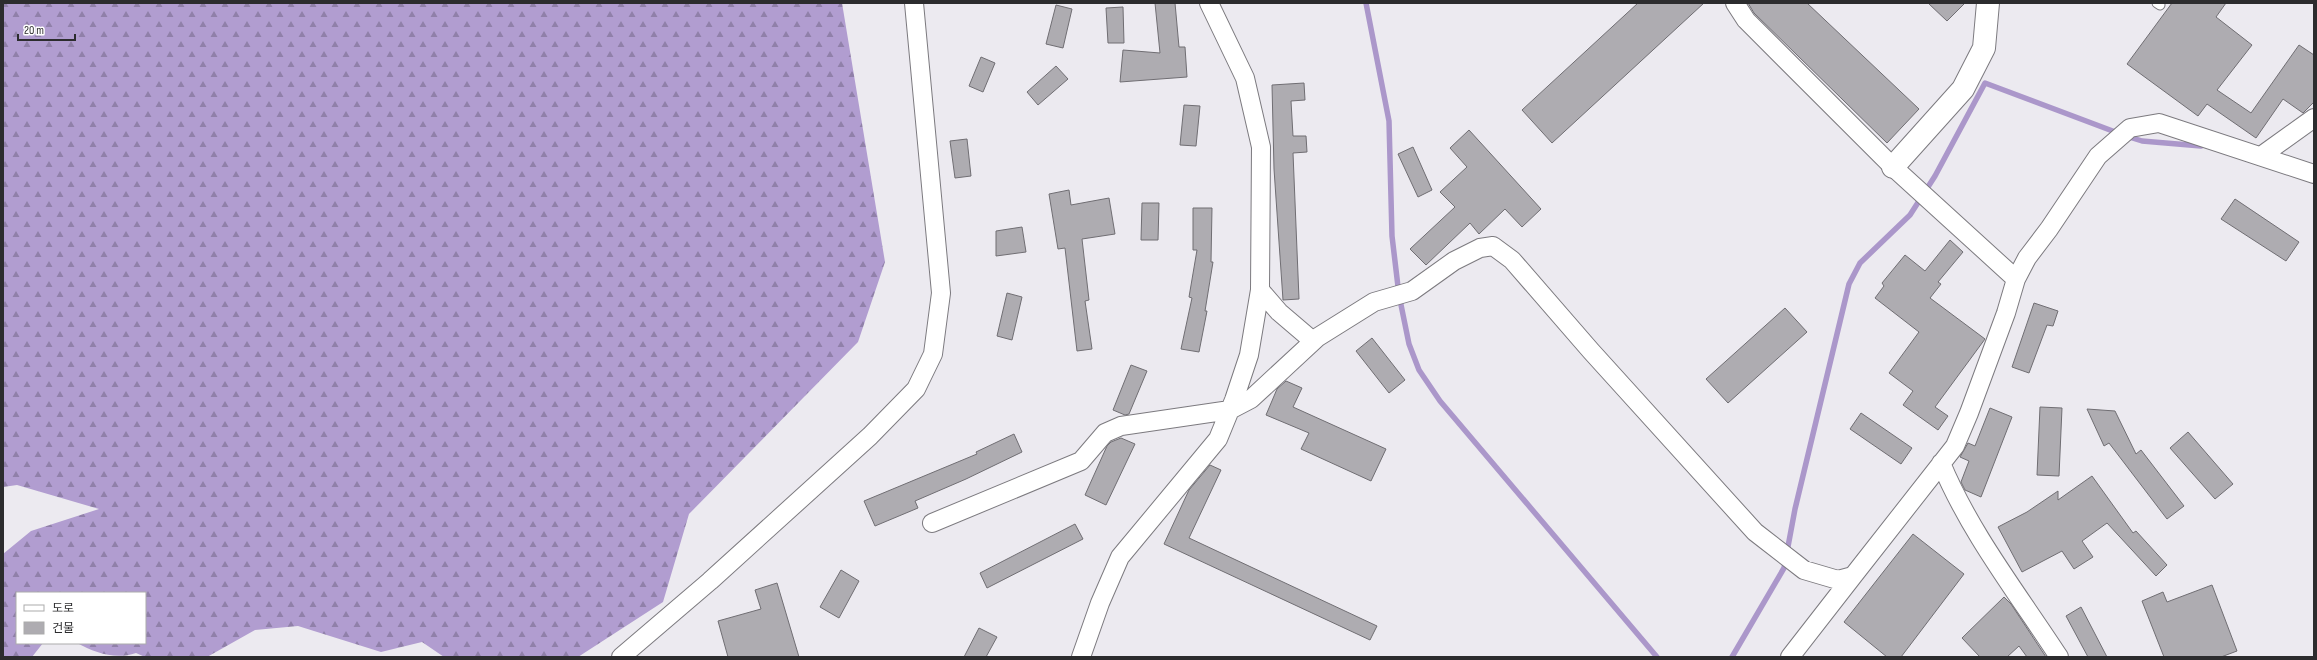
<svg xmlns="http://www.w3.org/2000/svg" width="2317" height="660" font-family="'Sofia Sans Condensed','Noto Sans KR',sans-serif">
	<defs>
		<pattern id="forest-firs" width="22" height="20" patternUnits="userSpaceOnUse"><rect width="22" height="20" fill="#b19dd0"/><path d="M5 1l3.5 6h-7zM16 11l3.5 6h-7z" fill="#9080a9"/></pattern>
	</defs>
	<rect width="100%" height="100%" fill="#eceaf0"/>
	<path fill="url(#forest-firs)" d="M3,3H842L885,262L858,342L689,514L663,602L578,657H444L422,642L381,652L298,626L255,630L207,657H145L136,653C116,660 95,653 77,643H145V593H17V643H43L32,657H3V554L31,531L99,509L17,485L3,487Z"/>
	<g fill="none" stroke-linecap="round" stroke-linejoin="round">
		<path stroke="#ab97ca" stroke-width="5.5" d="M1366,3L1389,121L1392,236L1399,295L1409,344L1419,370L1440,401L1657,657
			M2126,136L2142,141L2201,146
			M1732,657L1784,568L1795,509L1849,284L1860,263L1910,215L1935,176L1985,83L2118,133"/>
	</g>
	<path fill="#aeacb1" stroke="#706e73" d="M1155,3H1175L1179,47H1185L1187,77L1120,82L1123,50L1160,53Z
		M1638,3H1704L1552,143L1522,110Z
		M1748,3H1807L1919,109L1887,143L1754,13Z
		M1928,3H1965L1947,21Z
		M2172,3H2226L2216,17L2252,45L2217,90L2251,113L2299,45L2314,55V102L2303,113L2283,99L2256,138L2207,104L2198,116L2127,64Z
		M1056,5L1072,9L1063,48L1046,44Z
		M1123,7L1124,43H1108L1106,8Z
		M981,57L995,63L983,92L969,86Z
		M1056,66L1068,79L1038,105L1027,92Z
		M1304,83L1305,100L1291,101L1293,136H1306L1307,152L1293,153L1299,299L1283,300L1274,169L1272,85Z
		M1184,105L1200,106L1196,146L1180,145Z
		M1469,130L1541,209L1522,227L1505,209L1479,234L1470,223L1426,265L1410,249L1455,207L1440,192L1467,167L1450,148Z
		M967,139L971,176L955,178L950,141Z
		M1413,147L1432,190L1418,197L1398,154Z
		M1069,190L1071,205L1109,198L1115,234L1082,239L1089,300L1085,301L1092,349L1077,351L1065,248L1058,249L1049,194Z
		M2235,199L2299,242L2286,261L2221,219Z
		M1142,203H1159L1158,240H1141Z
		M1193,208H1212L1211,262H1213L1205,311H1207L1199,352L1181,349L1192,298L1189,297L1197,250H1193Z
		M1022,227L1026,252L996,256V231Z
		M1950,240L1963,252L1938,282L1941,284L1930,298L1985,339L1935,407L1948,416L1938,430L1903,405L1913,391L1889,373L1919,332L1875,298L1884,286L1882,283L1905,255L1925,271Z
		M1007,293L1022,297L1012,340L997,336Z
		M2034,303L2058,311L2053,326L2047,325L2029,373L2012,367Z
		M1785,308L1807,332L1728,403L1706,379Z
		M1372,338L1405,380L1389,393L1356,351Z
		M1131,365L1147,371L1129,414L1125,415L1113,410Z
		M1286,381L1302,388L1293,407L1386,449L1371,481L1301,449L1309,433L1266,415L1277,389Z
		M2040,407L2062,408L2059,476L2037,475Z
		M1990,408L2012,417L1981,497L1965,490L1961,482L1969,461L1960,457L1968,443L1975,446Z
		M2087,409L2115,411L2136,454L2141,450L2184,506L2167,519L2109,443L2104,446Z
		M1861,413L1912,448L1901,464L1850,429Z
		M2188,432L2233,484L2215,499L2170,448Z
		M1014,434L1022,452L966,479L915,501L918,508L875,526L864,501L977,454L976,452Z
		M1121,438L1135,444L1106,505L1085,495L1107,446L1111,442Z
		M1210,465L1221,470L1189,538L1377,626L1370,640L1164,544L1189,490Z
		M2092,476L2133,533L2136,531L2167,565L2156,576L2107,523L2082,541L2093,557L2074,569L2062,551L2022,572L1998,527L2027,512L2058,491V500Z
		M1075,524L1083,539L987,588L980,573Z
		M1913,534L1964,574L1901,657H1887L1844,622Z
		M841,570L859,581L839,618L820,607Z
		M777,583L799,657H728L718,621L761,609L755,590Z
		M2212,585L2237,651L2221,657H2164L2142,601L2163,592L2167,602Z
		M2004,597L2011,604L2046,657H2027L2019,646L2007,657H1980L1962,638Z
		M2081,607L2107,657H2088L2066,616Z
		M979,628L997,637L986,657H964Z"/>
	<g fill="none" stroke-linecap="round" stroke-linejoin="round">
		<g stroke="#7c7a7f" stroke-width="11">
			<path id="lane" d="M2157,3L2160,5"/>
		</g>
		<g stroke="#7c7a7f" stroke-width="20">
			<path id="street" d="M1735,3L1746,20L1893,167L2016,279L2027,258L2049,229L2098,156L2130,128L2159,123L2314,174
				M2261,156L2314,118
				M1260,290L1279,312L1313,341
				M1941,463C1970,533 2018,594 2059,657
				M932,523L1081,461L1105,433L1121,426L1230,410L1251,399L1318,337L1374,302L1412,291L1454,261L1480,248L1493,246L1512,260L1591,351L1755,532L1804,570L1838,580L1853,576L1955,446L1969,413L2006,313L2016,279
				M621,657L710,581L870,436L916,389L933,354L941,293L914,3
				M1081,657L1100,603L1120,557L1218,439L1234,400L1249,355L1260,290L1261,147L1245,78L1209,3
				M1790,657L1853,576"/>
		</g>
		<g stroke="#7c7a7f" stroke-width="24">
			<path id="secondary" d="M1893,167L1963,89L1984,48L1988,3"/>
		</g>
		<use href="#lane" stroke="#fff" stroke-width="9"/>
		<use href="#street" stroke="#fff" stroke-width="18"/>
		<use href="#secondary" stroke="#fff" stroke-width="22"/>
	</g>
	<rect width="2317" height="660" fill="none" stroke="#2c2c2e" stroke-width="8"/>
	<rect x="16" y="592" width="130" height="52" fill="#ffffff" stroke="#ababab"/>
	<rect x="24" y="605" width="20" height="6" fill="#ffffff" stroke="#ababab"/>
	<text x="52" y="612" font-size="12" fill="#2c2c2e">도로</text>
	<rect x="24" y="622" width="20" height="12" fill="#aeacb1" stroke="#ababab"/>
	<text x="52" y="632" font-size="12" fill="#2c2c2e">건물</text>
	<path d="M18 34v6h57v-6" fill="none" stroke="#2c2c2e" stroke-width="2"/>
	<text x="24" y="34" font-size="12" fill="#2c2c2e" stroke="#ffffff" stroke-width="3" paint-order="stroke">20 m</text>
</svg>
